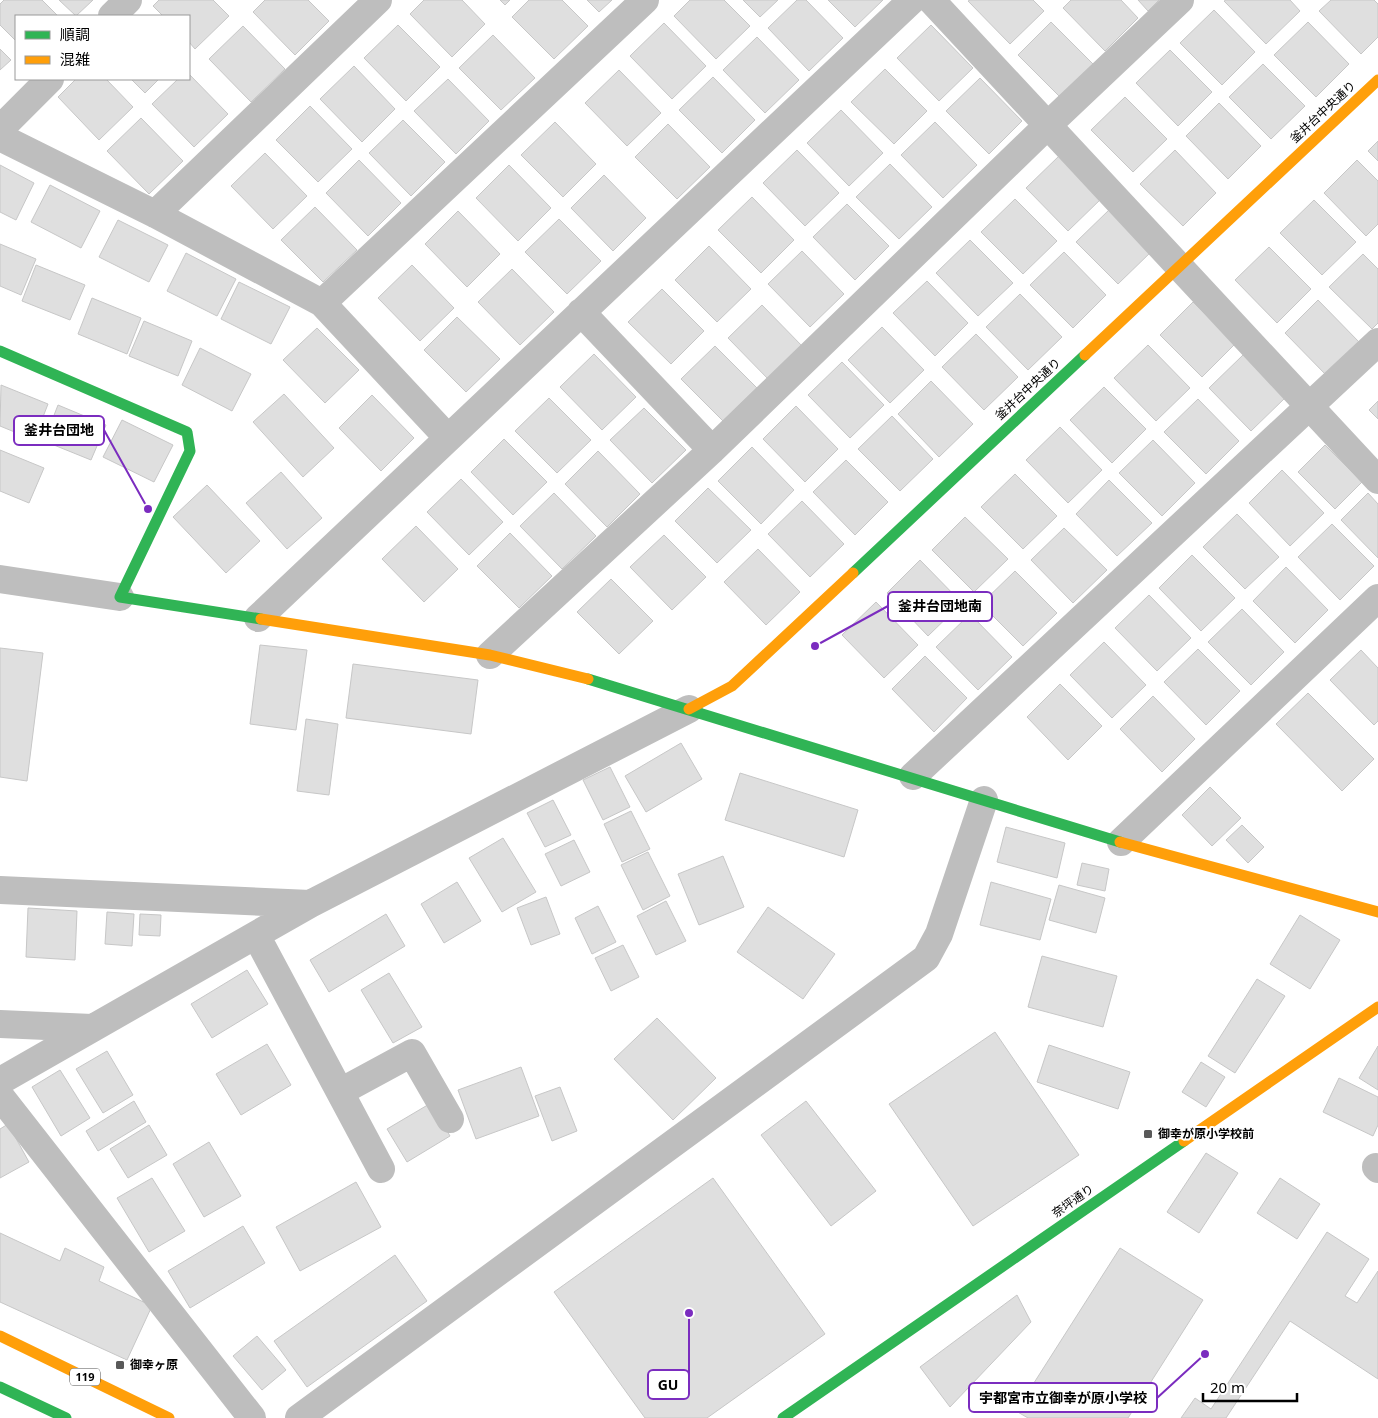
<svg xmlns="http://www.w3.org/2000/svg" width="1378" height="1418" font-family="'Noto Sans','Noto Sans JP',sans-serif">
	<rect width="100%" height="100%" fill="#fff"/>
	<path fill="#dfdfdf" stroke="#c7c7c7" d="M4,0H42L58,16H16V41L0,25V4Z
		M59,0H93L76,16Z
		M159,0H213L229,16L195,49L189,42V16H163L153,6Z
		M265,0H308L329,21L295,55L253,12Z
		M424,0H462L485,24L452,57L410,14Z
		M500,0H510L505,5Z
		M529,0H562L588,26L554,59L512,17Z
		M587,0H612L599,12Z
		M690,0H724L750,26L716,59L674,16Z
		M743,0H778L760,17Z
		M797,0H806L843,38L809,71L768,28Z
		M828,0H883L855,27Z
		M970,0H1033L1044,11L1010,44L968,1Z
		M1071,0H1121L1138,18L1105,51L1063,8Z
		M1138,0H1159L1148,11Z
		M1226,0H1290L1300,11L1266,44L1224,1Z
		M1331,0H1374L1378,4V37L1361,54L1319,11Z
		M1214,10L1255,52L1222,85L1180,43Z
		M1051,22L1094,65L1060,97L1018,55Z
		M1308,22L1349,64L1316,97L1274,55Z
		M664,23L706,66L672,99L630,56Z
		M398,25L440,67L406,101L364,58Z
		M931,25L973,68L939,101L897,58Z
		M243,26L285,69L251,102L209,59Z
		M493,35L535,78L501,110L459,68Z
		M757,37L799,80L765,113L723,70Z
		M0,49L11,60L0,70Z
		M1170,50L1212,92L1178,126L1136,83Z
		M1263,64L1305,106L1271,139L1229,97Z
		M354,66L395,109L362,142L320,99Z
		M885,69L927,111L894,144L851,102Z
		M619,70L661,113L627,146L585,103Z
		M189,74L228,114L194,147L152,104L178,79H189Z
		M713,77L755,120L722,153L679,110Z
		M980,78L1022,121L989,154L946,111Z
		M76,79H106L133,107L99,140L58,97Z
		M131,79H159L145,93Z
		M448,79L489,121L456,154L414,111Z
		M1125,97L1167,139L1133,172L1091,130Z
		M1219,103L1261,146L1228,179L1186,136Z
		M310,106L352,149L318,182L276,140Z
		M841,110L883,153L849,186L807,143Z
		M141,118L183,161L149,194L107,151Z
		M403,120L445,162L411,196L369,153Z
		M555,122L596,164L563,197L521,155Z
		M935,122L977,165L943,198L901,155Z
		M668,124L710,167L677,199L635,157Z
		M1378,141V161L1368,151Z
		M797,150L839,193L805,226L763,183Z
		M1175,150L1216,193L1183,226L1140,184Z
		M265,153L307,196L273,229L231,186Z
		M1060,155L1102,198L1068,231L1026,188Z
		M359,160L401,203L368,236L326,193Z
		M1357,160L1378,181V224L1366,236L1324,193Z
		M890,164L932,207L899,239L856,197Z
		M0,165L34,183L16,220L0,212Z
		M509,165L551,208L518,241L476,198Z
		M604,175L646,218L613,251L571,208Z
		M50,185L100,211L81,248L31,222Z
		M752,197L794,240L761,273L718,230Z
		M1015,199L1057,241L1023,274L981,232Z
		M1314,200L1356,242L1322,275L1280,233Z
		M847,204L889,246L855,280L813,237Z
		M315,207L357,250L323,282L281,240Z
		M1110,209L1152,251L1118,284L1076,242Z
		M458,211L500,254L467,287L425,244Z
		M559,219L601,261L567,294L525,252Z
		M118,220L168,245L149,282L99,257Z
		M970,240L1013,283L978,316L936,273Z
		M0,244L36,259L21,295L0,286Z
		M709,246L751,289L717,322L675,280Z
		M1269,247L1311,289L1277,323L1235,280Z
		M802,251L844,294L810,327L768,284Z
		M1064,252L1106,295L1073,328L1030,285Z
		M186,253L236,279L217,316L167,291Z
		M1363,254L1378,269V323L1372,329L1329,287Z
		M36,265L85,285L70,320L22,301Z
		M412,265L454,308L420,341L378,298Z
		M512,269L554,312L520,345L478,302Z
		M927,281L968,323L935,356L893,313Z
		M239,282L290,307L271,344L221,319Z
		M662,289L704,331L671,364L628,322Z
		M1020,294L1062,337L1028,370L986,327Z
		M92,298L141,318L127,354L78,334Z
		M1318,300L1360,343L1327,376L1285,333Z
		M1193,302L1235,344L1202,377L1160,335Z
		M762,305L804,348L770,381L728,338Z
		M457,317L500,359L466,392L424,350Z
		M144,321L192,341L178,376L129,356Z
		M882,327L924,370L890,403L848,360Z
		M317,328L359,370L325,403L283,360Z
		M976,334L1018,377L984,410L942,367Z
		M1148,345L1190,388L1156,421L1114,378Z
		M715,346L757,388L723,421L681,379Z
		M200,348L251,374L232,411L182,385Z
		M594,354L636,397L602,430L560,387Z
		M1243,355L1285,398L1251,431L1209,388Z
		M842,362L884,405L850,438L808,395Z
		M931,381L973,424L939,457L898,414Z
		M1,385L48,404L34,440L0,426Z
		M1104,387L1146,429L1112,463L1070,420Z
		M284,394L334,448L303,477L253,422Z
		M372,395L414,438L381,471L339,428Z
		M549,398L591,440L557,473L515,431Z
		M1198,399L1239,441L1206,474L1164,432Z
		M1378,401V419L1369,410Z
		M58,405L106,425L91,460L44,441Z
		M796,406L838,449L805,482L763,439Z
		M644,408L686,450L652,483L610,440Z
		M892,416L933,459L900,491L858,449Z
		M122,420L173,445L154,482L103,457Z
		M1060,427L1102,470L1068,503L1026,460Z
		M504,439L547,482L513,515L471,472Z
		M1153,440L1195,483L1162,516L1119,473Z
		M1325,445L1362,482L1335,509L1298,472Z
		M752,447L794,490L761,524L718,481Z
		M0,450L44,468L29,503L0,491Z
		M598,451L640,494L607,527L565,484Z
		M846,460L888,502L855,535L813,492Z
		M1282,470L1324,513L1290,546L1249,503Z
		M281,472L322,518L287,549L246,503Z
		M1015,474L1057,516L1023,549L981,507Z
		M461,479L503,522L469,555L427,512Z
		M1109,480L1152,523L1117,556L1076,514Z
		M207,485L260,541L226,573L173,517Z
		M708,488L751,530L717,563L675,521Z
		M554,493L596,536L562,569L520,526Z
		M1368,493L1378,504V558L1341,520Z
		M802,501L844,544L810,577L768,534Z
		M1237,514L1279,557L1245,589L1203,547Z
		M965,517L1008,559L974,592L932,550Z
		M1332,524L1374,566L1340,600L1298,557Z
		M416,526L458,569L424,602L382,559Z
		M1064,528L1107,570L1073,603L1031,560Z
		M510,533L552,576L519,608L477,566Z
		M664,535L706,577L672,610L630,567Z
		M758,549L800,592L766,625L724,582Z
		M1192,555L1235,598L1201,631L1159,588Z
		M920,560L962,603L928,636L887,593Z
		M1286,567L1328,610L1295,643L1253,601Z
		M1015,571L1057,613L1023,646L981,604Z
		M611,579L653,621L619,654L577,612Z
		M1149,595L1191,638L1157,671L1115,628Z
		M876,602L918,645L884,678L842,635Z
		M1242,609L1284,652L1251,685L1208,642Z
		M970,614L1012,657L978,690L936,647Z
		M1104,642L1146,685L1112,718L1070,675Z
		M260,645L307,650L296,730L250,724Z
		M0,648L43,653L27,781L0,777Z
		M1198,649L1240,691L1206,725L1164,682Z
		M1361,650L1378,668V721L1374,725L1330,680Z
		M925,656L967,698L934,732L892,689Z
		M353,664L478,680L471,734L346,718Z
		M1060,684L1102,726L1068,760L1027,717Z
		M1308,693L1374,759L1342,791L1276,724Z
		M1153,696L1195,739L1162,772L1120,729Z
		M306,719L338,724L329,795L297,791Z
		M681,743L702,779L646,812L625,776Z
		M610,767L630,807L603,820L583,780Z
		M740,773L858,810L844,857L725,820Z
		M1210,787L1241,818L1212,846L1182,815Z
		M553,800L571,835L545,847L527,813Z
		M631,811L650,849L622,862L604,824Z
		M1242,825L1264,847L1248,863L1226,840Z
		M1006,827L1065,843L1057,878L997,862Z
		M503,838L536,892L502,912L469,858Z
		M574,840L590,872L561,886L545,854Z
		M648,852L670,896L643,910L621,865Z
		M723,856L744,907L699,925L678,874Z
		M1082,863L1109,869L1105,891L1077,885Z
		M457,882L481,921L444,943L421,904Z
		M991,882L1051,899L1040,940L980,925Z
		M1059,885L1105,898L1096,933L1049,920Z
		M546,897L560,934L531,945L517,908Z
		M666,901L686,941L656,955L637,916Z
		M598,906L616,942L592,954L575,918Z
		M768,907L835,954L803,999L737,952Z
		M28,908L77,911L75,960L26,957Z
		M107,912L134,914L132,946L105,944Z
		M140,914L161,915L160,936L139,935Z
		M386,914L405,946L329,992L310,960Z
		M1300,915L1340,940L1310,989L1270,964Z
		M623,945L639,977L611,991L595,958Z
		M1042,956L1117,976L1103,1027L1028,1007Z
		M247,970L268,1004L212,1038L191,1004Z
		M389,973L422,1027L393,1043L361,990Z
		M1257,979L1285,996L1235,1073L1208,1056Z
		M657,1018L716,1078L673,1120L614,1059Z
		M995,1032L1079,1155L973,1226L889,1104Z
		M267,1044L291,1085L241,1115L216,1074Z
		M1049,1045L1130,1072L1118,1109L1037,1082Z
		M1378,1046V1090L1359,1078Z
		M107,1051L133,1095L103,1113L76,1069Z
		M1201,1062L1225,1077L1206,1107L1182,1092Z
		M521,1067L539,1116L476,1139L458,1090Z
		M60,1070L90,1118L61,1136L32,1087Z
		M1339,1078L1378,1097V1125L1373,1136L1323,1112Z
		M560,1087L577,1131L552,1141L535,1096Z
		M134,1101L146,1122L98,1151L86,1131Z
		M806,1101L876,1191L831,1226L761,1135Z
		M431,1103L450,1136L407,1162L387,1129Z
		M8,1124L29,1162L0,1178V1129Z
		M149,1125L167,1155L128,1178L110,1149Z
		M209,1142L241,1196L204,1217L173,1164Z
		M1206,1153L1238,1173L1199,1233L1167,1212Z
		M152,1178L185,1231L149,1252L117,1198Z
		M713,1178L825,1334L707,1418H645L554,1292Z
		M1280,1178L1320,1204L1297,1239L1257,1213Z
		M356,1182L381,1227L300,1271L276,1227Z
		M243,1226L265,1263L190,1308L168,1271Z
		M1327,1232L1369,1259L1345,1296L1357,1303L1378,1271V1379L1290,1321L1226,1418H1181L1195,1398L1211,1409Z
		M0,1233L60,1261L65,1248L104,1267L99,1281L152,1306L127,1360L0,1302Z
		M1120,1248L1203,1300L1128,1418H1028L1016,1411Z
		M395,1255L427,1301L307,1387L274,1341Z
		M1017,1295L1031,1322L950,1407L920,1367Z
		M257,1336L286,1370L262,1390L233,1356Z"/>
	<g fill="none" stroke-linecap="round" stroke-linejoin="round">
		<path stroke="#bebebe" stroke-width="28" d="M931,0L1378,480
			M112,16L128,0
			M0,129L50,79
			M0,137L155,214L322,303L448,438
			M155,214L378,0
			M322,303L645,0
			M581,312L712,450
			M0,579L120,597
			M258,618L912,0
			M490,655L712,450L1048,125L1180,0
			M913,776L1378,342
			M1121,842L1378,598
			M0,890L310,904
			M256,935L381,1169
			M0,1024L92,1028
			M0,1081L310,904L689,709
			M340,1092L412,1053L450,1119
			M0,1096L252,1418
			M1376,1167L1378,1169
			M299,1418L926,958L939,934L984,800"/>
		<path stroke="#30b455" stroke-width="11" d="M0,351L187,432L190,451L120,597L261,619
			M853,573L1085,355
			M588,679L1120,842
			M0,1387L66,1418
			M783,1418L1184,1141"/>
		<path stroke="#ff9f0a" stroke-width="11" d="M1085,355L1378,80
			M261,619L490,655L588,679
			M689,709L732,686L853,573
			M1120,842L1378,912
			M1184,1141L1378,1007
			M0,1336L169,1418"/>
	</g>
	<g fill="#595959" stroke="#fff" stroke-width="2">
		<rect x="1143" y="1129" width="10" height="10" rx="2.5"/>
		<rect x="115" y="1360" width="10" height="10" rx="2.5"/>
	</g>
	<g text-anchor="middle" stroke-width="4" stroke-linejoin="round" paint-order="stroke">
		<rect fill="#fff" stroke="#4c4c4c" stroke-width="1" x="70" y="1368.5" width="30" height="17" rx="4"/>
		<g font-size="11" font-weight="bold" fill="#000">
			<text x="85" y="1381">119</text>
		</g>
		<g font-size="12" fill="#000" stroke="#fff">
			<text transform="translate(1323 112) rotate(-43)" y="4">釜井台中央通り</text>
			<text transform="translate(1028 389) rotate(-43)" y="4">釜井台中央通り</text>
			<text transform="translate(1073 1201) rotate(-35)" y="4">奈坪通り</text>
		</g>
		<g font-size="12" font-weight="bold" fill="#000" stroke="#fff" text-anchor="start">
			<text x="1158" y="1138">御幸が原小学校前</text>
			<text x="130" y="1369">御幸ヶ原</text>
		</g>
	</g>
	<path fill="none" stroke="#7b2cbf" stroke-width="2" d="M148 509L104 430M815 646L888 606M689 1313L689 1385M1205 1354L1157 1398"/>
	<g fill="#7b2cbf" stroke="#fff" stroke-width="2">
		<circle cx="148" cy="509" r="5"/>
		<circle cx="815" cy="646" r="5"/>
		<circle cx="689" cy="1313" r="5"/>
		<circle cx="1205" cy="1354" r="5"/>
	</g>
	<g fill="#fff" stroke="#7b2cbf" stroke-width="2">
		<rect x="14" y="416" width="90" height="29" rx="5"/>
		<rect x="888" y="592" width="104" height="29" rx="5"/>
		<rect x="648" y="1370" width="41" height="29" rx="5"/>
		<rect x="969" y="1383" width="188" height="29" rx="5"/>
	</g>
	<g font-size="14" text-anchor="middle" font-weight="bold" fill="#000">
		<text x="59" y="435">釜井台団地</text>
		<text x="940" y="611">釜井台団地南</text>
		<text x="668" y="1390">GU</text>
		<text x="1063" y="1403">宇都宮市立御幸が原小学校</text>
	</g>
	<rect x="15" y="15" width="175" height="65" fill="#ffffff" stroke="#999999"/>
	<rect x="25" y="31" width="25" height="8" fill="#30b455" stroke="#999999"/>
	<text x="60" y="40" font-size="15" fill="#000000">順調</text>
	<rect x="25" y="56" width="25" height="8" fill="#ff9f0a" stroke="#999999"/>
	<text x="60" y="65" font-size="15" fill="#000000">混雑</text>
	<path d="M1203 1393v8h94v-8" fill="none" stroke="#000000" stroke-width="2.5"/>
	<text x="1210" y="1393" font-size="15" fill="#000000" stroke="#ffffff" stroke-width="4" paint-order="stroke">20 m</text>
</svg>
